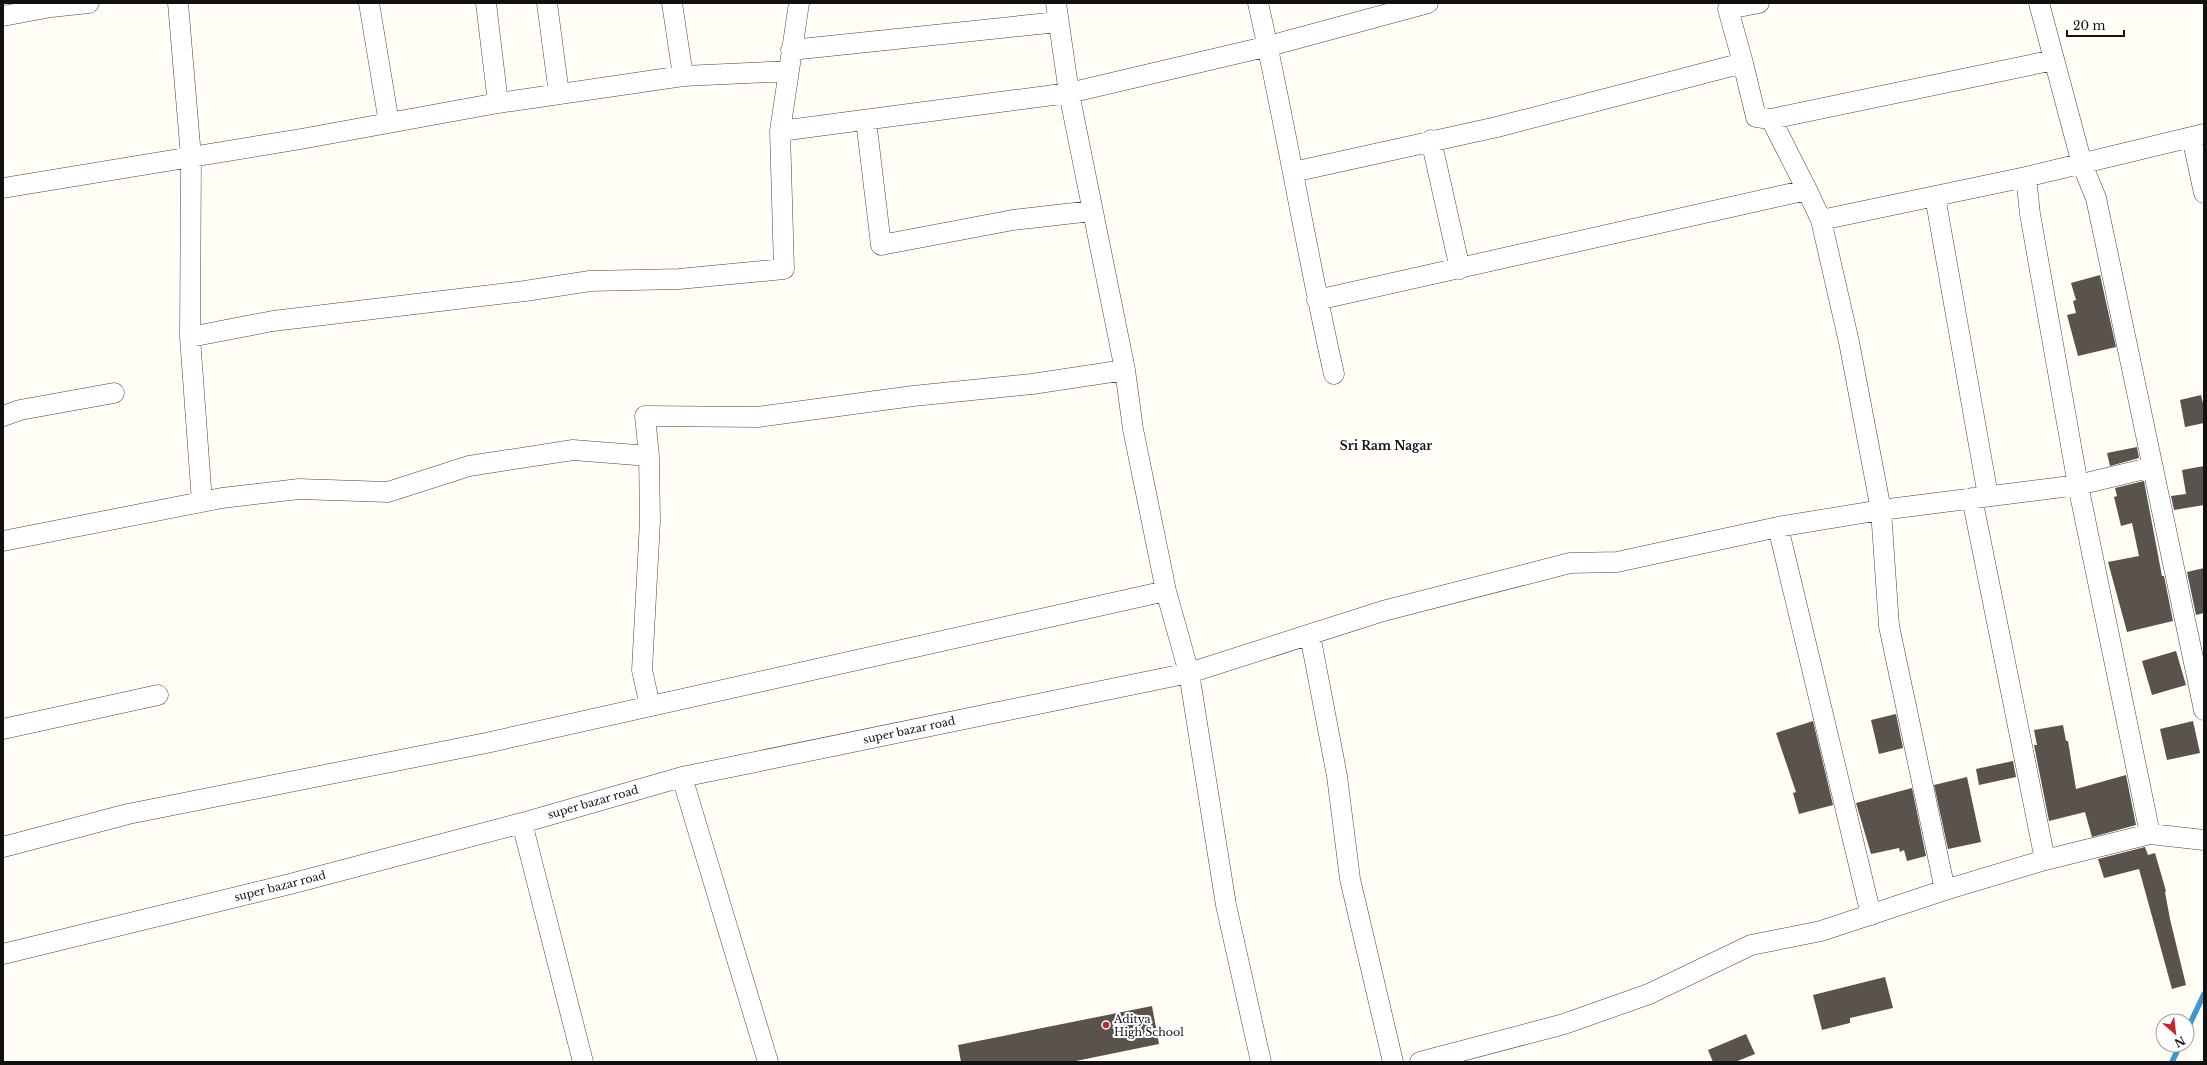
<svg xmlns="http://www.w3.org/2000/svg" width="2207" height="1065" font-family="'Libre Baskerville',serif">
	<rect width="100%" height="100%" fill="#fffdf5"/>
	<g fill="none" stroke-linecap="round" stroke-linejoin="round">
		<path stroke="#3f96cf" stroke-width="5.5" d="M2187,1030L2204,994
			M2172,1062L2180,1045"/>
	</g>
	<path fill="#5a524d" d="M2100,275L2116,347L2078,356L2067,315L2076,313L2073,301L2076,300L2071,283Z
		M2201,395L2204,408V423L2185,427L2180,400Z
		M2137,447L2139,458L2110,466L2107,453Z
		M2204,466V505L2174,510L2171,496L2186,494L2182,470Z
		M2144,481L2162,576H2164L2173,621L2127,632L2108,562L2139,556L2132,523L2121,526L2114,497L2117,496L2115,488Z
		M2204,568V613L2196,615L2187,572Z
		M2176,651L2186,685L2152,695L2142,661Z
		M1896,714L1903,748L1879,754L1871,720Z
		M1813,721L1833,805L1799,814L1793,793L1796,792L1776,733Z
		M2193,721L2200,753L2167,760L2160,729Z
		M2063,725L2066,741H2068L2076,789L2126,775L2136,825L2092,837L2085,812L2049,821L2034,745H2037L2034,730Z
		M2013,761L2016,777L1979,785L1976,769Z
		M1967,777L1981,842L1948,849L1934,785Z
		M1912,788L1926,856L1907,861L1904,850L1900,852L1899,848L1871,854L1856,803Z
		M2145,847L2148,855L2155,853L2166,891L2165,892L2170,919L2186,985L2172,989L2139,869L2104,878L2098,859Z
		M1885,977L1893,1008L1850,1018V1023L1822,1030L1813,995Z
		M1152,1006L1159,1044L1071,1062H961L958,1045Z
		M1746,1034L1755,1054L1735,1062H1713L1708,1050Z"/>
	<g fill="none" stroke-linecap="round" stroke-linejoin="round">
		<g stroke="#444" stroke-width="21">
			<path id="minor" d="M178,3L191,157L190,337
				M369,3L389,123
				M486,3L498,103
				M547,3L559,94
				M1056,3L1069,93L1125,370L1133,429L1166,591L1189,673L1226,905L1261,1062
				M1258,3C1286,126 1306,251 1334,374
				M2039,3L2082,164L2096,198L2204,710
				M3,16L51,7L89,3
				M791,50L1058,22
				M1743,63L1756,117L1771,119L1807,190
				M683,76L788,71
				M1771,119L2054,60
				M866,120L881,245L1013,220L1092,211
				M780,131L1069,93L1269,46L1428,3
				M2192,137L2204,193
				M1431,140L1460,269
				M1293,172L1497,127L1743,63L1728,9L1759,3
				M2026,177L2030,214L2078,485L2150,834
				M3,188L301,139L498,103L683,76L672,3
				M1935,196L1988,496
				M1317,300L1807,190L1821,220
				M3,416L20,410L114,393
				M649,456L650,521L642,670L650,706
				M1972,498L2045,860
				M202,502L190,337L273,321L525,291L590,281L679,279L784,269L780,131L799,3
				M1778,527L1871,915
				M3,541L222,498L299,489L388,492L469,466L573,450L649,456L645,416L758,417L913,396L1032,384L1125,370
				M1310,635L1337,776L1350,879L1393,1062
				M3,729L158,695
				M682,777L768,1062
				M522,823L583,1062
				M3,847L128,814L486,743L1166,591
				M1945,890L1889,626L1881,510L1849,342L1821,220L2026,177L2204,134
				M3,954L290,884L522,823L682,777L1189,673L1383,611L1570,563L1617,562L1778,527L1881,510L2078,485L2153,467
				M1420,1062L1564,1024L1649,994L1751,945L1821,931L1945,890L2045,860L2150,834L2204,840"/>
		</g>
		<use href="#minor" stroke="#fff" stroke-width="20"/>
	</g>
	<circle fill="#c4262e" stroke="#fff" stroke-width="1.5" cx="1106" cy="1025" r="4"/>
	<g text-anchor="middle" stroke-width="4" stroke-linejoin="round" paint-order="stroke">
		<g font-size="11" fill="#111" stroke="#fff">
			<text transform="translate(909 730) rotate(-12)" y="4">super bazar road</text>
			<text transform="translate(593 802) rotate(-16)" y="4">super bazar road</text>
			<text transform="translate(280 886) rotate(-14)" y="4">super bazar road</text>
		</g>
		<g font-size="11" fill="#111" stroke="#fff" text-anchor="start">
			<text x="1114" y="1023">Aditya<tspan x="1114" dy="13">High School</tspan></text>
		</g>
		<g font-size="12" font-weight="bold" fill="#111" stroke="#fff">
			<text x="1386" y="450">Sri Ram Nagar</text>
		</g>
	</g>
	<rect width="2207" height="1065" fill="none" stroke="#111111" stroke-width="8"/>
	<g transform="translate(2175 1033) rotate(152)"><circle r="19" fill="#ffffff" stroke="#a0a0a0"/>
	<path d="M0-3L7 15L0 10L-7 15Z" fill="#c4262e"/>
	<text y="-6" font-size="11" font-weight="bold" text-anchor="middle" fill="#111111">N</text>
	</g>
	<path d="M2067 30v6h57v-6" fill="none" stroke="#111111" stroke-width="2"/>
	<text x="2073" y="30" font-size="12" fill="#111111" stroke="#ffffff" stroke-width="3" paint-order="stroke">20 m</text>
</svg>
